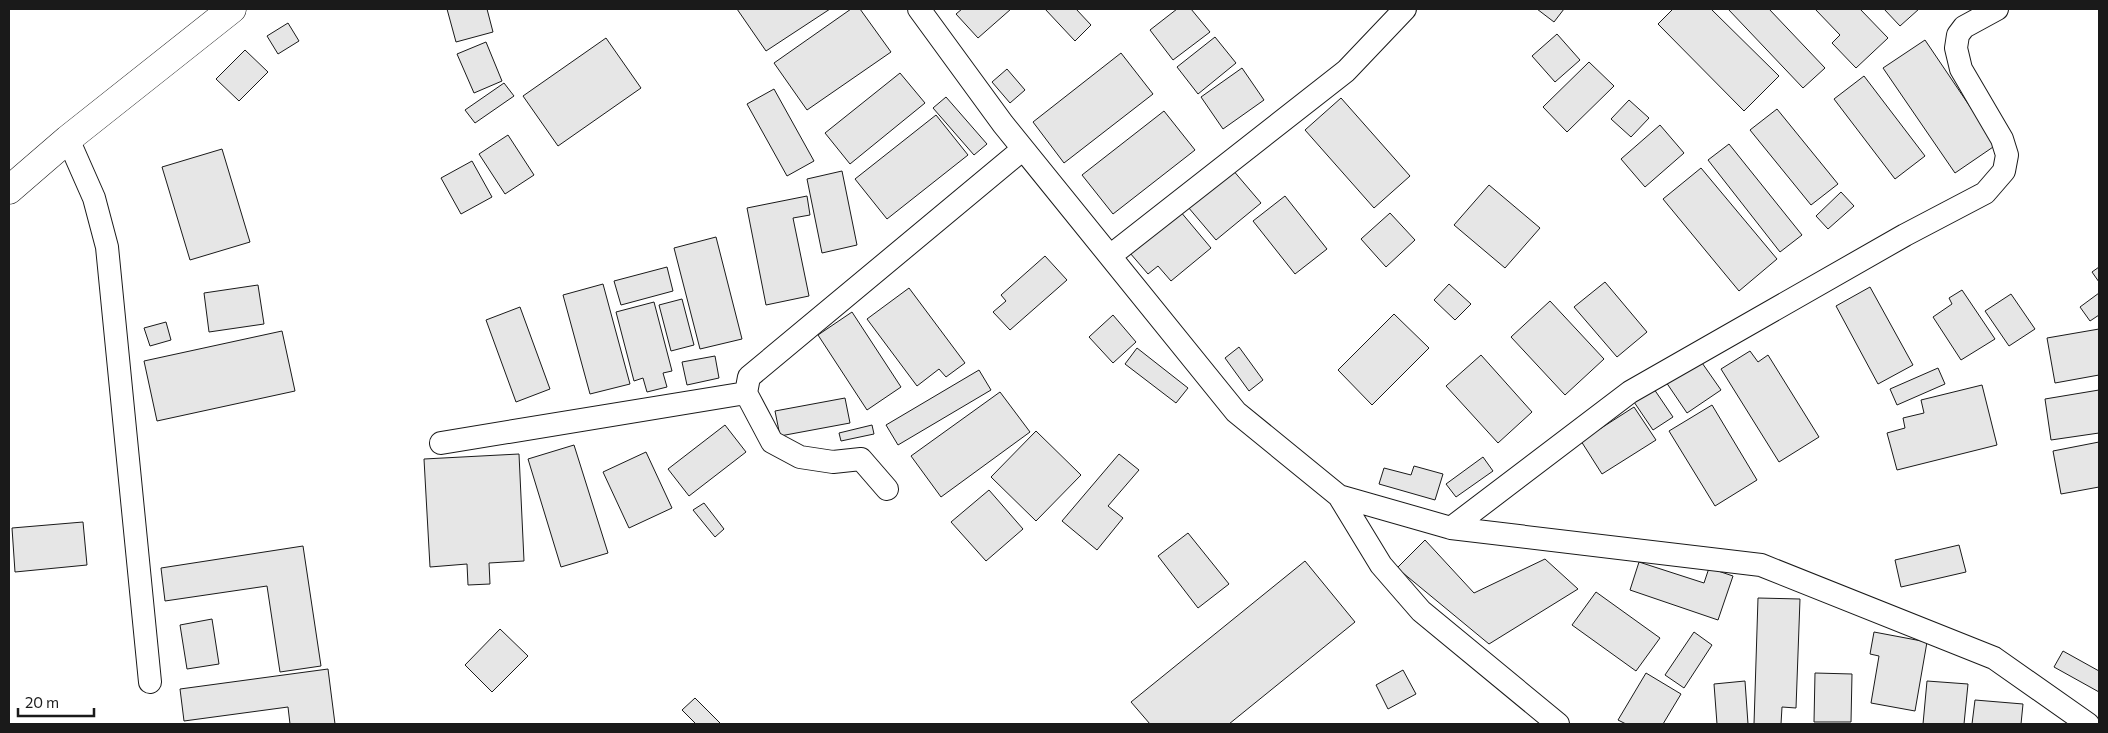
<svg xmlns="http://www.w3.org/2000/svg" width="2108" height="733" font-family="Commissioner,sans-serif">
	<rect width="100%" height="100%" fill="#fff"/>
	<path fill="#e6e6e6" stroke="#1a1a1a" d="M447,9H487L493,32L456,42Z
		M737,9H830L766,51Z
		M851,9H860L891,52L807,110L774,63Z
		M962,9H1011L978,38L956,14Z
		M1045,9H1076L1091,25L1075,41Z
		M1177,9H1191L1210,32L1173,60L1150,30Z
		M1537,9H1564L1554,22Z
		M1673,9H1711L1779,76L1744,111L1658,24Z
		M1728,9H1769L1825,68L1803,88Z
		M1815,9H1860L1888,38L1856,68L1832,43L1840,35Z
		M1884,9H1919L1900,26Z
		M288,23L299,41L278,54L267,36Z
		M1557,34L1580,60L1555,82L1532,56Z
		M1215,37L1236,63L1198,94L1177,67Z
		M606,38L641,88L558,146L523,96Z
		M1925,40L1996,145L1955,173L1883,68Z
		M486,42L502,81L474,93L457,54Z
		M245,50L268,72L239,101L216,79Z
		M1121,53L1153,94L1064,163L1033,122Z
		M1589,62L1614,86L1567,132L1543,107Z
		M1242,68L1264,100L1223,129L1201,97Z
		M1007,69L1025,90L1010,103L992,82Z
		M900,73L925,103L850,164L825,133Z
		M1864,76L1925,156L1895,179L1834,99Z
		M504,83L514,96L475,123L465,110Z
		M774,89L814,161L787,176L747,104Z
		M946,97L987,144L974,155L933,108Z
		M1341,98L1410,176L1374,208L1305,130Z
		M1629,100L1649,118L1631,137L1611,119Z
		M1777,109L1838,184L1811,205L1750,130Z
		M1164,111L1195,150L1113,214L1082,175Z
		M936,115L968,155L887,219L855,179Z
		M1660,125L1684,153L1645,187L1621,159Z
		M508,135L534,175L505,194L479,154Z
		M1729,144L1802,235L1780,252L1708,160Z
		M222,149L250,242L190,260L162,167Z
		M472,161L492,197L461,214L441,178Z
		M1701,168L1777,259L1739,291L1663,199Z
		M1232,169L1261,203L1216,240L1188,207Z
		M842,171L857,245L822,253L807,179Z
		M1489,185L1540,228L1505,268L1454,225Z
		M1841,192L1854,206L1828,229L1816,216Z
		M807,196L810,215L793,218L809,296L766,305L747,208Z
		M1285,196L1327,249L1295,274L1253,221Z
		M1180,211L1211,248L1171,281L1158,266L1148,274L1130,253Z
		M1390,213L1415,240L1386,267L1361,239Z
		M716,237L742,339L700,349L674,248Z
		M1045,256L1067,280L1010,330L993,312L1006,301L1001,295Z
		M667,267L673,291L621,305L614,281Z
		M2099,267V282L2092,272Z
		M1605,282L1647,332L1617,357L1574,307Z
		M603,284L630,384L590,394L563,295Z
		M1449,284L1471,304L1455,320L1434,300Z
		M258,285L264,324L209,332L204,293Z
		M1870,287L1913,365L1878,384L1836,306Z
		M909,288L965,363L946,377L939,369L917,386L867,319Z
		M1962,290L1995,339L1961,360L1933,317L1952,304L1949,298Z
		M2099,293V315L2090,321L2080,307Z
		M2011,294L2035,329L2009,346L1985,311Z
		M682,299L694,345L671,351L659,305Z
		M1550,301L1604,359L1565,395L1511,337Z
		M654,302L672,371L663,373L667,387L647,392L643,378L634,381L616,312Z
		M520,307L550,389L516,402L486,320Z
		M852,312L901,387L867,410L818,335Z
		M1394,314L1429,348L1372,405L1338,370Z
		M1113,315L1136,342L1113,363L1089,337Z
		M166,322L171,340L150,346L144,328Z
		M2099,329V375L2055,383L2047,338Z
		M282,331L295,391L157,421L144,361Z
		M1239,347L1263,380L1249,391L1225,358Z
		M1137,348L1188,388L1176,403L1125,364Z
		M1750,351L1758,362L1768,355L1819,437L1779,462L1721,369Z
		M1481,355L1532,412L1498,443L1446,386Z
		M715,356L719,378L687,385L682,362Z
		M1700,360L1721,390L1687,413L1666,382Z
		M1938,368L1945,384L1897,405L1890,389Z
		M979,370L991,390L898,445L886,425Z
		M1982,385L1997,445L1897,470L1887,433L1905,428L1903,418L1924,413L1921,400Z
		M1654,389L1673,417L1653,430L1634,402Z
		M2099,390V433L2051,440L2045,399Z
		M1000,392L1030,432L941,497L911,456Z
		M845,398L850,423L780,436L775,411Z
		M1712,405L1757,480L1715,506L1669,431Z
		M1634,407L1656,440L1602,474L1581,441Z
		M725,425L746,452L689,496L668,469Z
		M872,425L874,434L841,441L839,433Z
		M1036,431L1081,475L1036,521L991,477Z
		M2099,442V487L2061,494L2053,451Z
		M574,445L608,553L561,567L528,459Z
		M646,452L672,508L629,528L603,472Z
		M519,454L524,561L489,563L490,584L468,585L467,564L430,567L424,459Z
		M1119,454L1139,470L1108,506L1123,518L1097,550L1062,521Z
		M1483,457L1493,471L1456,497L1446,484Z
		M1414,466L1443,474L1435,500L1379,484L1384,468L1411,475Z
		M989,490L1023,529L986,561L951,522Z
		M704,503L724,529L715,537L693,510Z
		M83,522L87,565L15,572L12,528Z
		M1188,533L1229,584L1198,608L1158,556Z
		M1425,540L1474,593L1545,559L1578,589L1489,644L1397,568Z
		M1959,545L1966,572L1901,587L1895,560Z
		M303,546L321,666L280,672L267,586L165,601L161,568Z
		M1305,561L1355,622L1229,724H1150L1131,702Z
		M1639,562L1704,583L1709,568L1733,576L1718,620L1630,590Z
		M1596,592L1660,638L1636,671L1572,625Z
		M1758,598L1800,599L1796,708L1782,707L1781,724H1754Z
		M212,619L219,664L187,669L180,625Z
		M500,629L528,656L492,692L465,665Z
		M1694,632L1712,645L1684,688L1665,675Z
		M1874,632L1927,642L1915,711L1871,703L1879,656L1870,654Z
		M2063,651L2099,671V692L2054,667Z
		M328,669L335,724H290L288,707L184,721L180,689Z
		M1403,670L1416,694L1388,709L1376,685Z
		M1646,673L1681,694L1663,724H1626L1618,720Z
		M1815,673L1852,674L1851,722H1814Z
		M1745,681L1748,724H1717L1714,684Z
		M1927,681L1968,684L1964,724H1923Z
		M695,698L721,724H696L682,710Z
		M1975,700L2023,704L2021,724H1972Z"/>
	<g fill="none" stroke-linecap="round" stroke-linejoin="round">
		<g stroke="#1a1a1a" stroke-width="24">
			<path id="street" d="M919,9L1003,124L1236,412L1339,496L1451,528L1761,565L1994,658L2088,724
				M68,139L94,198L107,247L150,682
				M1110,256L1346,71L1405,9
				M441,443L746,393
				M887,489L861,459L833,462L800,457L772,442L746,393L749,377L1023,149
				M1339,496L1381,565L1421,611L1558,724
				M1451,528L1630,392L1905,235L1985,193L2004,171L2007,155L2002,139L1961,69L1956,48L1958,35L1964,27L1997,9"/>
		</g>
		<g stroke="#1a1a1a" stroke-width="29">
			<path id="secondary" d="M9,190L68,139L232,9"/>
		</g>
		<use href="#street" stroke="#fff" stroke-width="22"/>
		<use href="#secondary" stroke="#fff" stroke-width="28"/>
	</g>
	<rect width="2108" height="733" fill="none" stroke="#1a1a1a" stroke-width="20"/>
	<path d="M18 708v8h76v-8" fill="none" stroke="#1a1a1a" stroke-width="2.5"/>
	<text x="25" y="708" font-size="15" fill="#1a1a1a" stroke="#ffffff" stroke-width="4" paint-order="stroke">20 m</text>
</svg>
